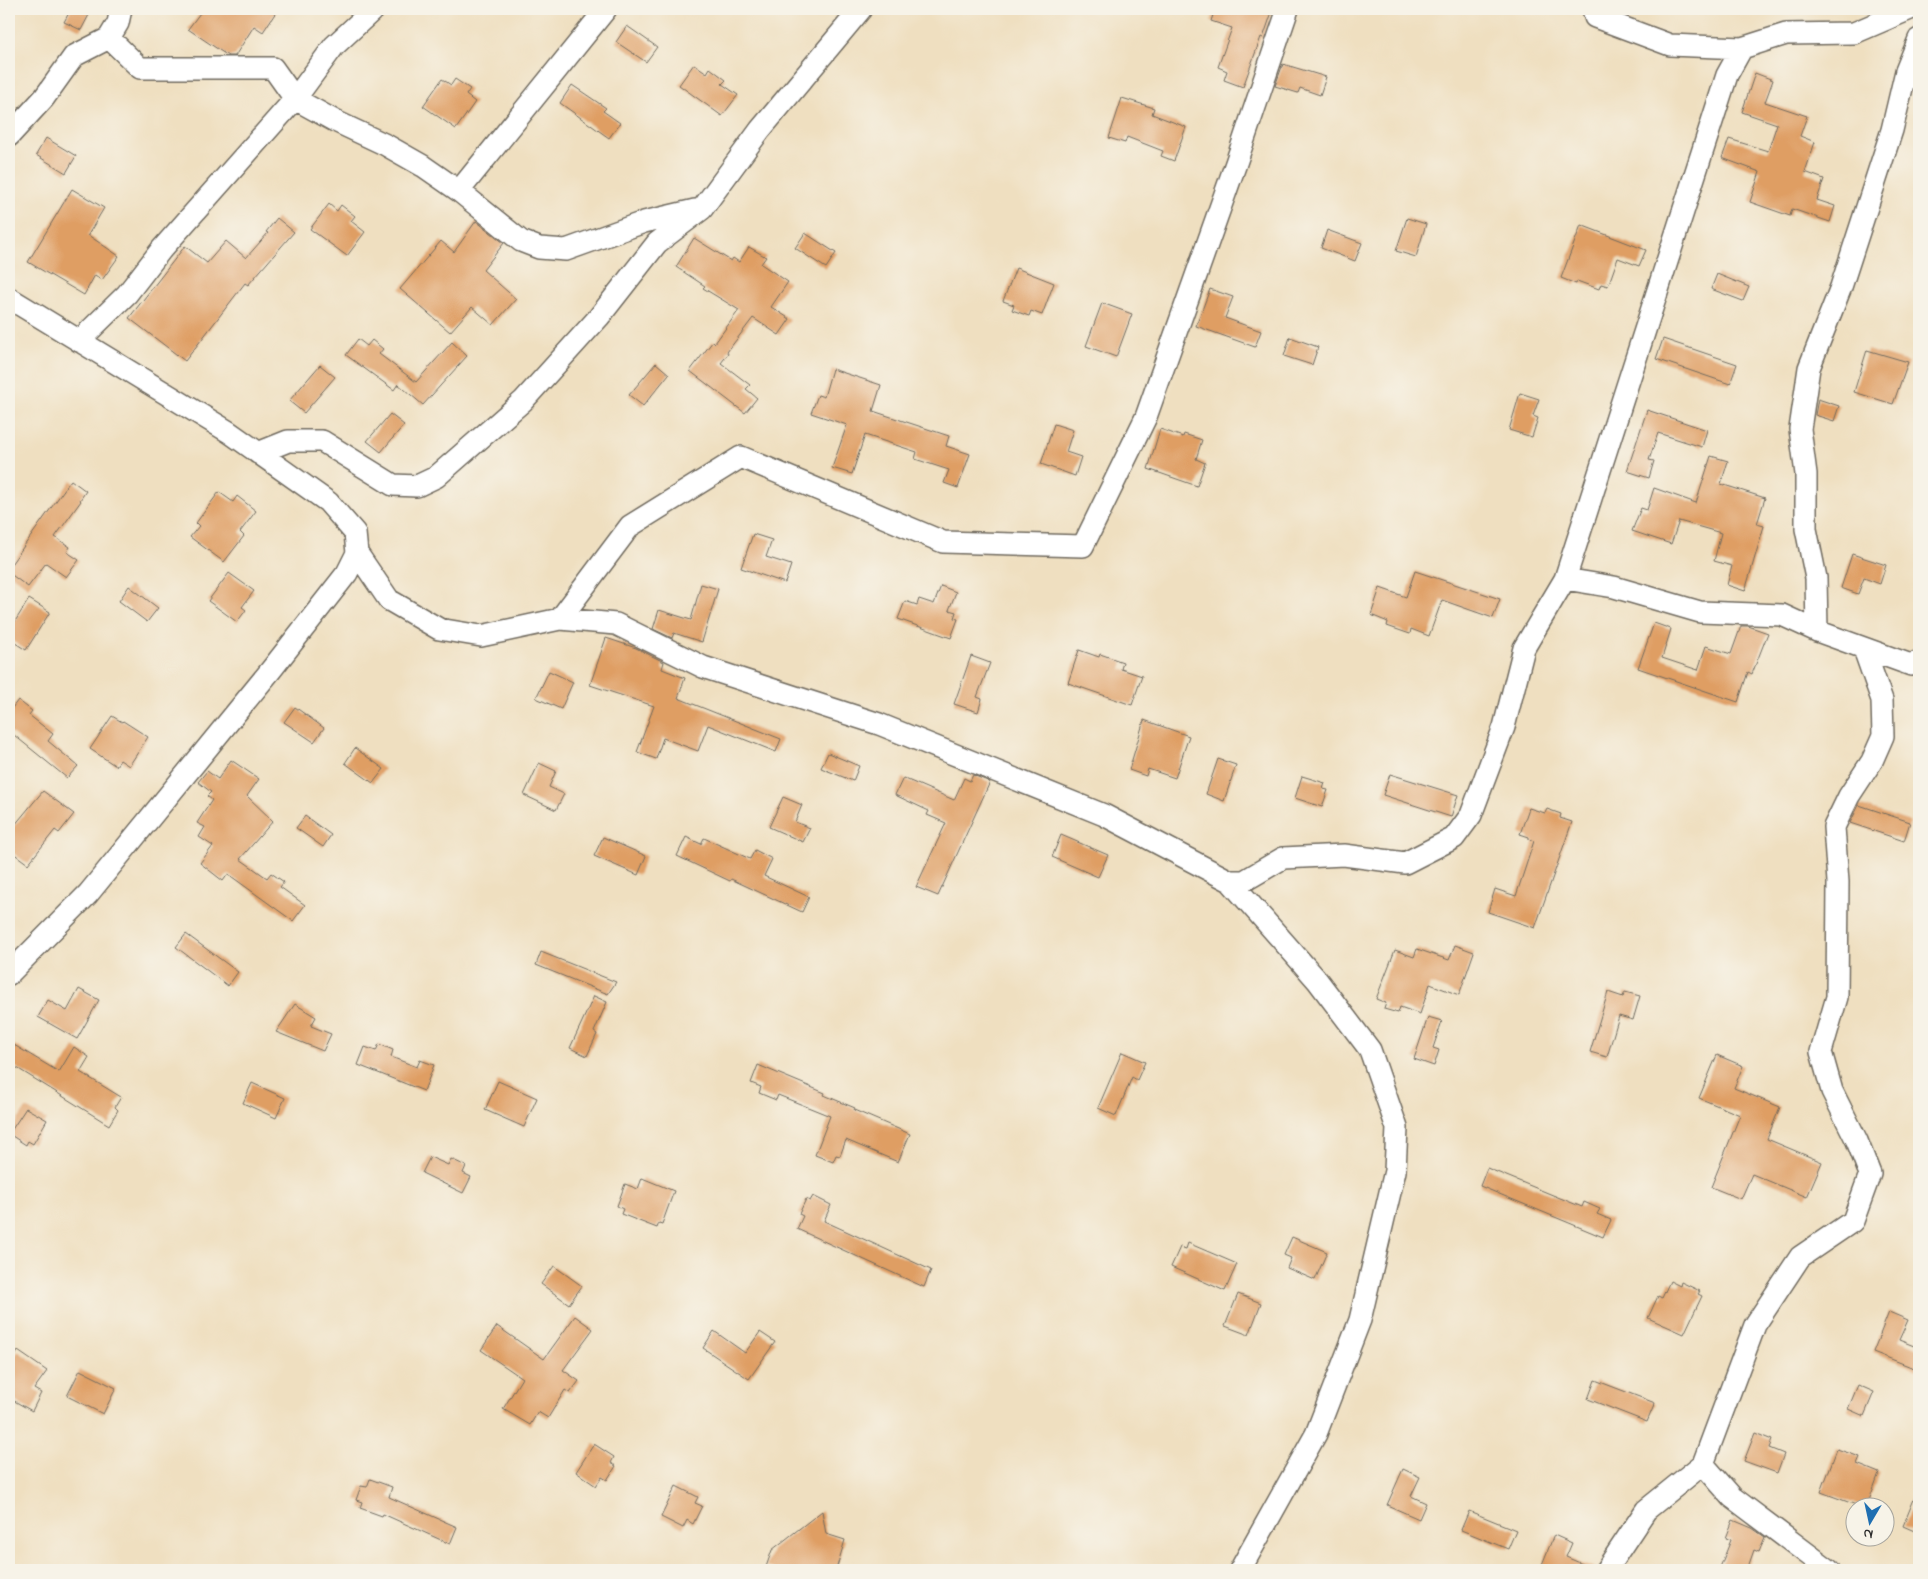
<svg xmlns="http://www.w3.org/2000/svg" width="1928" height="1579" font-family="'Indie Flower',sans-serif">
	<rect width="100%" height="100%" fill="#f7f3e8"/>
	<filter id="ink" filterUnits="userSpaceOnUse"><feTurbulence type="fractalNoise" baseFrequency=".02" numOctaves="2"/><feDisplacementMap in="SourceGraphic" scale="10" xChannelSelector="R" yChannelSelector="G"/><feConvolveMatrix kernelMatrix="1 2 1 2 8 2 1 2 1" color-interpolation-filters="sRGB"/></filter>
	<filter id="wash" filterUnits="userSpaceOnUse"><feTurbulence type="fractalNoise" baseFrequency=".0096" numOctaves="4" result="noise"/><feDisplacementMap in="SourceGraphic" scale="20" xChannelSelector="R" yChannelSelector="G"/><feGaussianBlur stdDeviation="1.12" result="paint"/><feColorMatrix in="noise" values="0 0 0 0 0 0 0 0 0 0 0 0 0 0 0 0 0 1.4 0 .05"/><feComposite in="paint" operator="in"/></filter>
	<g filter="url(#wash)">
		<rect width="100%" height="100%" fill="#efdfc0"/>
		<g id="blocks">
			<path fill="#df9e64" d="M71,9H82L90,13L81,30L64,22Z
				M203,9H278L263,32L254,26L235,56H228L188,29Z
				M1215,9H1273L1263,38L1261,37L1243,87L1224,80L1227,71L1218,67L1232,28L1211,21Z
				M627,26L657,47L646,62L616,42Z
				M694,64L707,73L710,68L726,80L722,84L738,95L722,116L679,85Z
				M1283,64L1326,77L1320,95L1300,88L1298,93L1275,86Z
				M1755,73L1773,80L1765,102L1807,116L1800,136L1815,142L1805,172L1824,179L1817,200L1835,206L1830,222L1792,209L1790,216L1750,202L1760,172L1722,158L1729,139L1768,151L1777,124L1742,112Z
				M442,79L451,85L455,79L470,89L466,95L475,102L456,129L423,106Z
				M572,85L606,108L603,111L620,123L609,138L560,103Z
				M1122,98L1154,108L1152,114L1186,127L1174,161L1161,156L1163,151L1127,137L1125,143L1109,138Z
				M46,138L76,156L66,173L36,155Z
				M72,189L104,208L88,235L119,256L102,280L95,275L84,295L28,262Z
				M329,204L337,211L341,205L355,216L351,221L365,232L347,256L310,229Z
				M277,218L294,232L248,285L245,283L185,361L129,318L185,246L207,263L226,241L246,258L268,233L266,232Z
				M1407,218L1426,224L1416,257L1396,251Z
				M476,221L504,243L483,270L516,299L493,325L472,307L450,332L400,289L441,241L454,252Z
				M1581,225L1646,250L1639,266L1618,258L1608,286L1601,284L1599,289L1577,281L1576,284L1561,278Z
				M1327,230L1362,243L1355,261L1321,248Z
				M805,233L836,253L826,268L795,248Z
				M694,238L731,261L733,258L739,262L749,247L766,257L761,264L788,282L771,307L790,319L779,335L753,318L727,352L728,354L721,363L750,385L746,389L757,398L745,413L690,371L713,341L715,343L739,310L703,288L705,286L676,267Z
				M1016,268L1054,283L1042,315L1031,311L1029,316L1012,310L1014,305L1003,301Z
				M1717,274L1749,287L1743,301L1711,289Z
				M1210,289L1233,297L1225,318L1261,331L1255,347L1196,326Z
				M1102,303L1132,314L1116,357L1086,346Z
				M1290,337L1318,347L1312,365L1284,356Z
				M358,339L367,346L372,340L383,349L379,354L416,382L452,342L467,356L423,405L398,384L394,390L346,355Z
				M1663,339L1737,364L1730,384L1656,359Z
				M1867,350L1908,362L1893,404L1854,392Z
				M656,363L669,374L643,406L629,395Z
				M320,365L335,377L304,413L289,401Z
				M832,369L881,385L873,411L949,436L946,446L970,454L958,488L944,483L949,470L915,459L917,452L865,435L852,474L832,468L847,425L811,413L818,395L824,397Z
				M1520,393L1539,399L1533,416L1538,418L1532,437L1509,430Z
				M1818,399L1839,406L1834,421L1815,415Z
				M1647,410L1707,430L1702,447L1658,433L1649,460L1654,461L1649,478L1627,471Z
				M390,414L404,425L381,452L367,441Z
				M1054,424L1073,430L1066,452L1081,457L1075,476L1041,464Z
				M1160,429L1183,437L1184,434L1202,440L1196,459L1205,463L1197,486L1148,469Z
				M1711,456L1728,461L1721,484L1765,498L1757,524L1764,526L1745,591L1727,585L1732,566L1714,561L1721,533L1679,521L1671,544L1632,531L1641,508L1647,510L1654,488L1696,503Z
				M71,480L86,491L80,500L81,501L55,537L70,547L67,552L79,560L66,577L46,563L28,587L9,573V567Z
				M219,492L233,502L237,496L256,511L240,532L244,536L224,562L190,537L199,526L196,523Z
				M753,534L772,540L766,557L791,565L785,583L741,568Z
				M1852,554L1886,565L1880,584L1864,578L1858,594L1841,588Z
				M1415,571L1500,599L1493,618L1442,600L1429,636L1411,629L1410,634L1387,626L1388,622L1371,615L1380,588L1406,597Z
				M229,573L254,591L242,607L246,610L237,622L208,601Z
				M701,584L718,589L702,642L674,633L672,638L653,629L659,610L691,620Z
				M129,586L158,608L147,622L119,601Z
				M941,586L956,592L949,610L956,612L954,618L958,619L951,638L898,619L905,601L917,605L919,599L934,604Z
				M29,599L50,612L26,650L9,639V631Z
				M1654,623L1671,629L1662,658L1698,670L1706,646L1731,654L1741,626H1748L1768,633L1752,674L1748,672L1738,702L1638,668Z
				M606,638L636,648L664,662L662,669L685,678L678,698L781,739L776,752L708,725L698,751L663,738L656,759L637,752L654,706L590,685Z
				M1079,650L1099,657L1100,654L1123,662L1121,669L1142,676L1132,705L1068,683Z
				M971,656L990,663L977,697L982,699L978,712L954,704Z
				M549,671L573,682L561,709L536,698Z
				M18,700L32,711L29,715L53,734L48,741L78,766L67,778L9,731V712Z
				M295,707L324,728L314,742L284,722Z
				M112,716L122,722L123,721L148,737L129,766L120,760L116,766L90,749Z
				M1144,720L1189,736L1175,778L1148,769L1146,776L1129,770Z
				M355,748L384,769L373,783L345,763Z
				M828,753L859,766L853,781L821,768Z
				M1218,759L1236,765L1224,801L1206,794Z
				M231,760L259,779L247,796L273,821L240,859L267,878L271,873L284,882L280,887L305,905L293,921L228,874L223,881L200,863L213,846L199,837L205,827L197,823L212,800L207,796L211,792L198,782L207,771L218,779Z
				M539,763L556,771L549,787L564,794L556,810L524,795Z
				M1390,774L1458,795L1451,817L1383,795Z
				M973,775L990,782L938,896L916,887L946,823L927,815L929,811L895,795L903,778L954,800L964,778L970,781Z
				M1302,776L1325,783L1323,789L1328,790L1322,807L1295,798Z
				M43,791L74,814L59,833L55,830L28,864L9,850V832Z
				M783,797L802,805L795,822L810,828L803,842L769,827Z
				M1859,805L1910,822L1904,841L1850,823Z
				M1529,808L1545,813L1547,809L1561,814L1560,818L1572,822L1535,928L1488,912L1495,889L1516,896L1534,841L1529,839V837L1520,834Z
				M305,816L331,835L323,847L296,828Z
				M1061,835L1108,855L1098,877L1052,857Z
				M603,837L646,856L638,875L594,856Z
				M686,837L701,844L704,838L750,859L755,850L772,859L764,876L809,897L802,912L731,879L730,881L677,856Z
				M186,934L238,972L228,986L176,947Z
				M1455,945L1474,952L1459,995L1430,984L1420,1014L1400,1007L1398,1013L1384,1009L1386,1003L1376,999L1395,950L1414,957L1417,949L1449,960Z
				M541,952L616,982L608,994L536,965Z
				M79,989L99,1000L77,1039L38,1017L48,1000L67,1011Z
				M1608,992L1623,997L1625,992L1640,996L1633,1020L1619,1016L1607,1057L1590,1052Z
				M594,996L607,1002L594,1032L597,1034L587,1056L570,1048Z
				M295,1004L316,1017L311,1026L331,1034L323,1051L276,1032Z
				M1428,1017L1442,1021L1433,1048L1439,1050L1434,1066L1414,1059Z
				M9,1042L59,1072L74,1047L89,1057L80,1072L121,1097L115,1107L118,1110L109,1125L9,1063Z
				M379,1044L393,1050L391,1057L417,1067L420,1060L434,1065L424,1091L358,1065L365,1047L376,1051Z
				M1122,1052L1145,1062L1137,1080L1132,1077L1116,1116L1098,1108Z
				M1717,1055L1743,1066L1734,1088L1780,1107L1767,1139L1822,1162L1807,1197L1752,1174L1741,1199L1711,1187L1740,1115L1699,1098Z
				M758,1065L825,1093L824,1095L855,1108L854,1110L910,1134L898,1162L846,1140L840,1156L836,1155L833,1162L815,1155L830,1116L778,1095L776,1100L759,1093L761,1087L751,1083Z
				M498,1081L537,1098L524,1127L485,1110Z
				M252,1083L285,1098L276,1118L243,1103Z
				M26,1108L47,1120L33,1144L28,1141L26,1145L9,1134Z
				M430,1157L448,1165L451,1159L466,1166L463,1173L471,1177L463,1193L422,1173Z
				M1487,1168L1582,1207L1584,1202L1600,1209L1597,1214L1611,1220L1603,1237L1480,1186Z
				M642,1178L674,1191L662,1224L659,1223L657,1228L621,1214L623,1209L617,1206L625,1184L638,1189Z
				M813,1196L831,1205L824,1221L931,1270L924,1287L797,1229L803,1216L799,1214L806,1199L810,1201Z
				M1292,1237L1327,1252L1315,1280L1287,1268L1291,1258L1284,1255Z
				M1188,1243L1237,1264L1225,1291L1171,1267L1180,1247L1186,1249Z
				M554,1266L582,1286L569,1304L541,1284Z
				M1670,1281L1680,1286L1681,1282L1700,1291L1698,1294L1702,1296L1684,1334L1648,1318L1658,1296L1662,1298Z
				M1238,1294L1261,1303L1249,1335L1225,1326Z
				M1889,1312L1908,1320L1899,1340L1919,1348V1370L1873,1352Z
				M575,1316L593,1329L563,1370L579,1381L570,1393L565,1390L548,1418L538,1412L530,1425L503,1409L522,1378L481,1350L497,1326L544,1359Z
				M714,1331L745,1353L760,1332L775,1342L749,1379L703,1348Z
				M18,1351L47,1371L34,1389L41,1393L32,1411L9,1398V1366Z
				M80,1370L116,1388L103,1414L67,1396Z
				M1595,1380L1655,1403L1647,1422L1588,1399Z
				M1858,1385L1874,1392L1864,1416L1848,1409Z
				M1755,1433L1772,1440L1769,1448L1784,1454L1777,1473L1744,1461Z
				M594,1444L614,1457L611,1463L616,1466L607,1480L602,1477L596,1486L576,1472Z
				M1837,1449L1860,1457L1857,1464L1879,1473L1867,1506H1859L1821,1492Z
				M1403,1469L1420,1477L1411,1496L1426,1503L1419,1519L1387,1505Z
				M370,1479L392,1487L389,1497L457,1527L450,1544L383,1514L382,1516L360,1508L362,1502L356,1500L361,1486L367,1487Z
				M676,1486L698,1497L695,1503L702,1506L693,1524L687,1520L683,1528L661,1517Z
				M1919,1487V1533L1903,1526Z
				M822,1511L826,1534L845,1540L836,1570H776L766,1567L772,1550Z
				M1469,1511L1516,1530L1508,1549L1461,1530Z
				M1733,1520L1752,1528L1765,1537L1759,1552L1754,1550L1747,1570H1719L1731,1540L1726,1538Z
				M1554,1535L1572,1543L1566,1557L1594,1569V1570H1549L1541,1567Z"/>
		</g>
	</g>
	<g filter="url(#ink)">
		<use href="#blocks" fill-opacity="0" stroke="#706a5f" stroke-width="1"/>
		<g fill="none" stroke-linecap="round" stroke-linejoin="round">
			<g stroke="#706a5f" stroke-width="24">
				<path id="minor" d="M1593,9L1595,17L1670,45L1742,48
					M109,38L140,68H273L295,99L335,121L386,145L423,166L459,191L521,241L539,248L566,250L644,222L695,210
					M9,136L44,98L74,56L109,38L118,23L121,9
					M459,191L606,9
					M9,298L229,432L328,502L355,533L357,553L347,573L271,670L88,894L9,974
					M79,341L127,294L161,250L295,99L334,46L374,9
					M258,453L288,441H322L393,485L417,486L436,477L523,401L599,317L657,243L702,209L760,130L861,9
					M357,553L389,600L439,629L481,636L560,619L616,624L703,667L879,724L1104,815L1230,881L1317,980L1370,1050L1397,1128L1395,1171L1360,1320L1316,1434L1240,1570
					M1565,579L1614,587L1700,612L1782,615L1817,631L1911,665L1919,661
					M560,619L630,526L741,457L943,542L1083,546L1146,417L1236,163L1288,9
					M1817,631L1816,578L1806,529V474L1800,429L1809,368L1841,287L1892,130L1906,71L1919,39
					M1230,881H1244L1283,858L1344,855L1405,863L1454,838L1471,815L1504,727L1524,648L1565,579L1727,75L1742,48L1786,34L1854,33L1910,9
					M1703,1464L1732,1497L1829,1570
					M1606,1570L1646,1510L1703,1464L1755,1325L1800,1257L1853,1221L1870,1174L1857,1141L1832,1091L1821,1052L1837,997L1838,882L1834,827L1849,796L1872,761L1883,736L1882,700L1864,649"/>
			</g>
			<use href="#minor" stroke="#fff" stroke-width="21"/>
		</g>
	</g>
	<rect width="1928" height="1579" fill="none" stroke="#f7f3e8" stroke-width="30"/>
	<g transform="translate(1870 1522) rotate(189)"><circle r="24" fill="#f7f3e8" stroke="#a5a39c"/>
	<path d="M0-4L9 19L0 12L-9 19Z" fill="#1f6fb2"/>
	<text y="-8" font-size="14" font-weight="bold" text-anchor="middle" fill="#2b2b2b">N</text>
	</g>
</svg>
